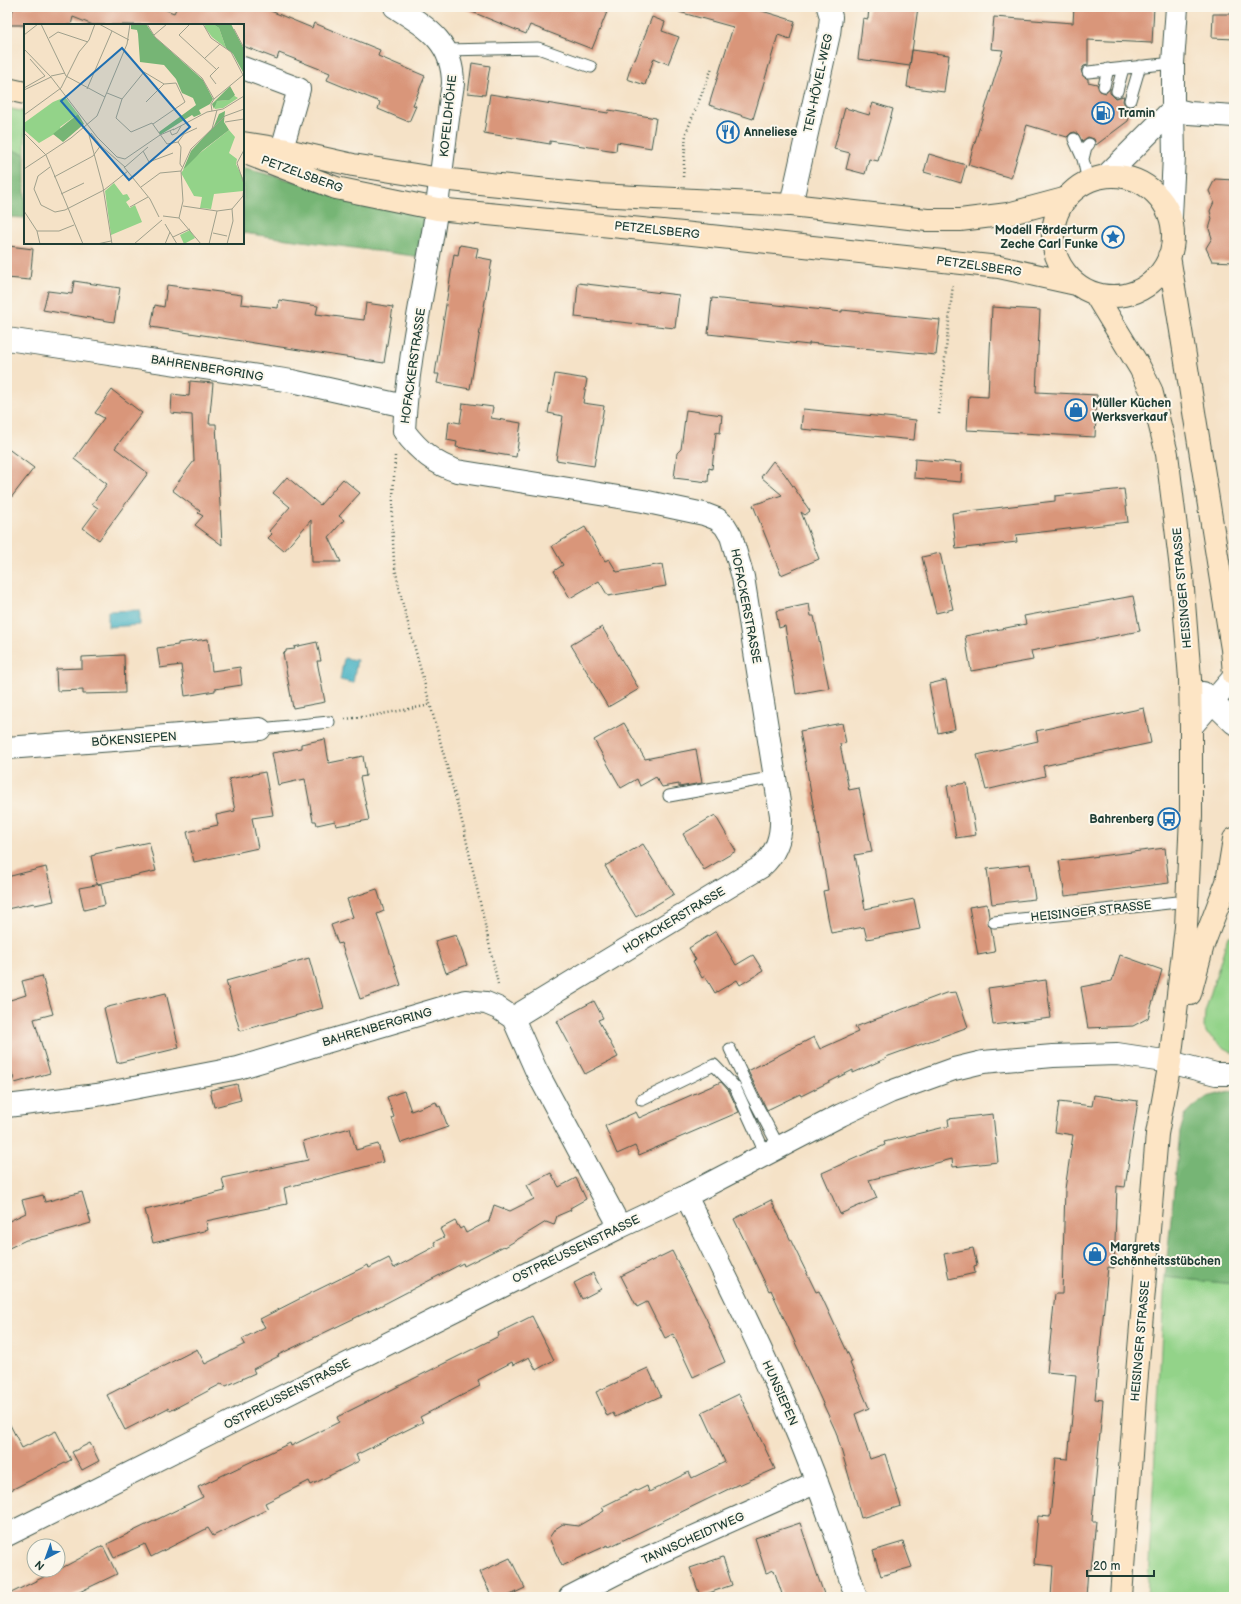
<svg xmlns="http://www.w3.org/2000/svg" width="1241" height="1604" font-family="'Balsamiq Sans',sans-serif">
	<rect width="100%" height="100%" fill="#fbf7ec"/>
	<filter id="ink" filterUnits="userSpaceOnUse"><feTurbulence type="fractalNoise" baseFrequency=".025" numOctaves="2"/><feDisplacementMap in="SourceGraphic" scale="8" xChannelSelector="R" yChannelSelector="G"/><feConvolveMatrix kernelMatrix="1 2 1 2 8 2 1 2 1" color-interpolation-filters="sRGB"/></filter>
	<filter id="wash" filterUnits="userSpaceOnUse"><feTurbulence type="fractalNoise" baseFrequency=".012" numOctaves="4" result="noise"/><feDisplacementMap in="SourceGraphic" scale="16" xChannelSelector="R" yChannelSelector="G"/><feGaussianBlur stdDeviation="0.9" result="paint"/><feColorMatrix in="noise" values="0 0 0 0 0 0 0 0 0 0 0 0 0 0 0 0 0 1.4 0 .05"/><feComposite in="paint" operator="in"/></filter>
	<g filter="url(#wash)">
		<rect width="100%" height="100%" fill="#f5e2c7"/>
		<path fill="#93d389" stroke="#59885e" d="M7,108L25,112V154L7,149Z
			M1234,935V1053L1223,1047L1207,1034L1204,1027L1205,1012L1228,936Z
			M1165,1277L1234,1284V1597H1147Z"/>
		<path fill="#76b575" stroke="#4a7954" d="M7,149L25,154V218L7,217Z
			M243,168L431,216L421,257L243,233Z
			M1234,1090V1284L1165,1277L1180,1132L1185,1115L1194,1106L1207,1097Z"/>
		<path fill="#45b1c2" stroke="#32777b" d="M140,610V625L108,627V611Z
			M344,658L357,660L353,683L340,680Z"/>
		<g id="blocks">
			<path fill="#d9967a" d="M14,7H159L174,13L177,7H261L312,28L314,23L380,50L378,56L425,76L413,105L416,106L409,122L378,109L380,102L327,80L330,73L279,53L277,59L243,46V25H93L73,17L71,25H8Z
				M460,7H609L592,49L530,25L526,34Z
				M680,7H749L795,21L790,39L778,35L753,119L709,105L733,27L679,12Z
				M869,7H918L910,66L858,59L863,18L868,19Z
				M1074,7H1154L1152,43L1088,40V65L1084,66L1081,70L1083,76L1088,79V82L1097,84L1100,91L1106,93L1110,88V93L1115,98L1124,96L1123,101L1125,105L1128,107L1133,106L1128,121L1096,145L1094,139L1088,137L1082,141L1078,134L1075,132L1071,133L1067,137L1027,125L1011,178L968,165L1003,50L991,49L994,17L1073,23Z
				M1213,14H1234V39L1212,38Z
				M652,17L665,22L662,31L679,37L668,64L654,58L645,85L627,79L633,60H635Z
				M912,50L949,55L944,92L907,87Z
				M472,63L490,66L485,95L468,93Z
				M490,94L608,113L609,110L656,118L651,148L617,142L616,151L550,141V144L484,133Z
				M873,103L893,109L878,161L869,159L865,174L846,169L850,153L834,149L845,108L869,115Z
				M929,154L966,165L961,183L924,172Z
				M1215,179L1234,180V262L1212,261L1206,248L1212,238L1209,229L1212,219L1210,211L1214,202L1209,191Z
				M460,245L478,248L476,257L492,260L470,389L437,383L439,374H435L454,254L458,255Z
				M9,246L33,249L30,280L7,278Z
				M74,281L120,288L114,322L43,310L48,291L72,294Z
				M578,283L679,295L675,328L575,317Z
				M167,285L242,295L241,304L278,308L279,300L318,306L316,314L364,320L366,303L393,307L384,363L151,327L155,305L164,307Z
				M712,298L842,312V310L940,320L936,355L809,343V345L708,334Z
				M992,307L1040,310L1036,392L1097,395L1095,437L967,430L969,396L988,397Z
				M555,374L587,379L583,403L604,406L594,466L556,460L563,416L548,413Z
				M190,381L213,383L209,424H216L222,545L195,525L203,516L198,513L200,511L172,490L194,461L192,415L171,413L172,394L189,396Z
				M112,390L142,413L115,448L148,473L99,540L83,528L98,508L92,504L107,484L74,459L104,418L95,413Z
				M463,403L493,407L491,418L521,423L516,457L456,447L457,442L447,440L449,421L460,423Z
				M803,409L916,420L914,440L801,429Z
				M686,410L722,415L720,433L716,432L712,469L709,468L708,482L674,478L677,453L681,449Z
				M7,448L34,468L7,503Z
				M915,459L962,463L961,482L914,478Z
				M773,461L784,473L810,511L805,515L801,512L819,559L781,575L753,505L782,495L761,477Z
				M287,477L320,505L343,479L360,493L339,516L344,520L329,537L341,562H312L311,520L284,551L268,538L272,534L269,531L290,507L273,493Z
				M1124,489L1128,522L1016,535L1017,542L956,549L952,513L1055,501V496Z
				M585,527L605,561L609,559L617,572L662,564L666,586L608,596L599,581L570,598L554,571L563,565L552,546Z
				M940,553L953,609L936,613L922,557Z
				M1133,596L1140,631L1031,651L1033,660L971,671L965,636L1026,624L1024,616Z
				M809,604L811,616H814L829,688L796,694L785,626L779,628L776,611Z
				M602,627L639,689L608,707L571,645Z
				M208,639L212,671L240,667L242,685L215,689V691L185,696L181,665L160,668L157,648L178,645V643Z
				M317,642L321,661H317L325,702L293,708L283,653L286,652V650L295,649L294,647Z
				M124,655L125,693L83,694V690L57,691L56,669L82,668V657Z
				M946,680L955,729L938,733L929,684Z
				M1144,708L1151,743L1043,766L1045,776L986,790L977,755L1038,741L1036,731Z
				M624,723L645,759L696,749L702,783L679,787V784L662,787L656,777L640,786L637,779L621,788L594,740Z
				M842,723L846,743L840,744L849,790L859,788L872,852L855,855L865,909L914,899L920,929L867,939L864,927L831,933L823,891L828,890L800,731Z
				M325,739L329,763L363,756L366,776L360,777L369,820L336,826L335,821L317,825L316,821H313L305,779L278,785L272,753L301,748V744Z
				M265,772L273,815L252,818L258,848L194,862L187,832L218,825L216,815L235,811L229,779Z
				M967,783L976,835L956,838L947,786Z
				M715,815L736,851L704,870L683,834Z
				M149,842L156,871L97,884L91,856L95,855V854Z
				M643,844L674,894L636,917L605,866Z
				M1165,848L1169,883L1065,896L1059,861Z
				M1030,864L1035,899L992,904L987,869Z
				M46,867L54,901L35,905L34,903L7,909V877Z
				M101,884L105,905L84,910L79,888Z
				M377,889L384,911L377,914L401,985L360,999L341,943L338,944L331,925L353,917L347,899Z
				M987,904L989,917L987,923L991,928L995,952L978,955L969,907Z
				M716,931L736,965L753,955L763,971L740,985L737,980L715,993L705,976L702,978L693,961L696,960L689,948Z
				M456,935L467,965L446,973L435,941Z
				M1120,955L1162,970L1148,1018L1133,1026L1088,1028L1081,987L1112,981Z
				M309,958L323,1008L240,1031L226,981Z
				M42,976L53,1014L34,1019L50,1073L15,1083L7,1056V1001L26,995L22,981Z
				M1046,980L1051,1018L993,1025L988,988Z
				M956,992L968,1027L886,1057L887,1058L853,1073V1070L801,1096L800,1094L767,1110L748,1071L814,1037L820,1049L858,1032L855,1027L946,993Z
				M166,993L179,1048L117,1063L104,1008Z
				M594,1001L603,1018L598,1020L618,1057L585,1074L557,1021Z
				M721,1082L729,1091L739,1112L639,1155L635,1146L617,1154L605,1126L636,1112L639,1118Z
				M237,1084L241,1100L214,1107L210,1090Z
				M404,1091L411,1111L436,1102L438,1107L440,1106L448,1127L401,1143L392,1118L394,1117L387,1097Z
				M1094,1095L1138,1101L1125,1187L1117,1186L1114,1268L1108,1267L1095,1399L1103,1400L1092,1521H1096L1091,1570L1088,1569L1086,1597H1051L1053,1566L1034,1564L1038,1516L1050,1517L1056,1458L1068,1459L1076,1375L1047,1372L1055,1294H1062L1065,1189L1073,1135L1055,1132L1059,1102L1092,1106Z
				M993,1114L998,1162L953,1167L952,1159L869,1180L877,1198L840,1214L822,1173L885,1145L884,1142L949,1126L948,1119Z
				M350,1128L356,1150L378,1144L383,1162L284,1188L287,1204L206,1221L208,1230L153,1243L145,1210L225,1191L222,1178L308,1160L303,1141Z
				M551,1173L559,1187L576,1178L586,1199L570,1208L571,1210L557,1216L554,1225L546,1222L505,1247L504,1246L464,1266L463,1263L386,1303L278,1355L279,1356L253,1369L255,1373L226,1386L221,1384L170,1411L168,1408L125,1430L107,1395L197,1349L205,1364L245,1344L242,1339L265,1327L260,1319L311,1293L368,1265L369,1268L389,1258L394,1268L436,1246L434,1242L444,1237L440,1229L455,1221L460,1229L463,1227L466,1233L489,1221L494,1205L510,1211L534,1199L527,1185Z
				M82,1192L91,1223L35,1239L26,1240L7,1249V1222L26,1213L22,1200L43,1195L45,1202Z
				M771,1200L816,1292L819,1291L852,1362L850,1363L869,1408L855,1414L870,1459L885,1454L901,1506L861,1518L836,1432L771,1290L769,1291L734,1219Z
				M973,1248L977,1265L974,1266L975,1273L949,1279L944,1254Z
				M672,1251L706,1318L725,1362L693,1377L673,1334L665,1338L647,1302L637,1307L621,1276Z
				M593,1273L601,1289L582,1299L574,1283Z
				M532,1316L554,1360L536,1370L529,1357L513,1365L512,1362L478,1380L480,1386L420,1417L423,1422L356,1455L359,1461L311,1485L309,1481L265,1503L268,1509L213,1536L208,1528L151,1557L145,1544L114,1558L107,1544L203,1497L198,1487L290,1443L291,1446L339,1422L337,1417L499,1336L498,1333Z
				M648,1368L661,1396L615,1417L613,1413L607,1416L596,1392Z
				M739,1394L775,1469L739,1485V1484L609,1547L608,1545L562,1566L549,1538L555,1529L563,1524L578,1526L604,1511L602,1507L636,1490L637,1491L647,1486L649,1492L689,1472L692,1478L725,1462L702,1412Z
				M7,1419L22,1448L56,1431L71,1460L7,1492Z
				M90,1443L99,1461L82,1470L72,1452Z
				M800,1523L817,1574L825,1597H783L774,1570L766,1573L755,1538Z
				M903,1542L912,1567L881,1576L873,1551Z
				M103,1546L117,1574L69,1597H7V1595L58,1570Z
				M723,1557L732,1585L700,1596L690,1568Z
				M510,1558L525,1588L506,1597H492L480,1572Z"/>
		</g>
	</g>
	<g filter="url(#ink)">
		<use href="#blocks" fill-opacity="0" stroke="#3f564a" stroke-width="1"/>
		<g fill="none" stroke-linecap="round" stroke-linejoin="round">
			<g stroke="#3f564a" stroke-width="13">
				<path id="service" d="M446,50L538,48L591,67
					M1088,72L1173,63
					M1104,86L1108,69
					M1117,91L1123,68
					M1130,100L1140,66
					M1074,139L1083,159L1088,181
					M1083,159L1086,147L1089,144
					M260,729L329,722
					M669,796L775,777
					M994,922L1187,901
					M730,1049L752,1096L779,1147
					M642,1100L714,1065L735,1087L766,1155"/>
			</g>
			<g stroke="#3f564a" stroke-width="24">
				<path id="minor" d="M395,7C428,28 453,42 453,84C445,134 441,183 433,232C422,298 407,365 404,431C418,450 434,464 457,471L643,501L704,514L717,519L725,526L731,536L743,577L781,815C782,836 777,853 761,867L513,1018
					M243,68L299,89L282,149
					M1173,109L1189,113L1234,116
					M1106,176L1173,109
					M791,205L829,34L831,17L828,7
					M1171,217L1174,156L1173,109V63L1177,7
					M7,339L292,381L405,406
					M7,748L260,729
					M7,1106L97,1095L238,1068L465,1001L486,1003L498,1008L513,1018L536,1070L620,1227
					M686,1196C722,1269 759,1342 791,1418C816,1476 837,1536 856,1597
					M7,1535L620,1227L686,1196L841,1115L890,1092L954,1069L983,1062L1053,1056L1117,1054L1170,1062L1216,1074H1234
					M570,1597L640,1561L817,1482"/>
			</g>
			<g stroke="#3f564a" stroke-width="24">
				<path id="tertiary" d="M1203,693L1234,723
					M1191,727L1234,677"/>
			</g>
			<g stroke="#3f564a" stroke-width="24">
				<path id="secondary" d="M7,89L25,93
					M243,143L282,149L353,165L441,179L597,195L791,205L927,220H960L1008,214L1064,199
					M243,152L336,188L437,209L683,233L999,267L1076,284
					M1053 236a60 60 0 1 1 120 0a60 60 0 1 1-120 0Z
					M1169,256L1232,649L1234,675
					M1095,294L1140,368L1151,390L1167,454L1182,577L1190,679L1191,727V816L1186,927L1170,1062L1157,1134L1135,1398L1121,1597
					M1190,994L1203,945L1227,882L1234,839"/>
			</g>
			<path stroke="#3f564a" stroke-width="2.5" stroke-dasharray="1 3" stroke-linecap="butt" d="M683,177L686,133L712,68
				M939,414L953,284
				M395,456L392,518L394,563L402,601L463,825L498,984
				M345,719L371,716L431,705"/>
			<use href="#service" stroke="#fff" stroke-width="11"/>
			<use href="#minor" stroke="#fff" stroke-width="22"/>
			<use href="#tertiary" stroke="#fff" stroke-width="22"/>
			<use href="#secondary" stroke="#fde5c5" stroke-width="22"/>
		</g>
	</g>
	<defs>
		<g id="fuel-ring" transform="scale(1.15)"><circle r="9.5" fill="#fbf7ec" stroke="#1f6fb2" stroke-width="1.5"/><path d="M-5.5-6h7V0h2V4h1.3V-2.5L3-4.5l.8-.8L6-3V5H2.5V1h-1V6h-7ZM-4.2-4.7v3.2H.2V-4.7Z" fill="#1f6fb2"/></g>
		<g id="restaurant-ring" transform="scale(1.15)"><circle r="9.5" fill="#fbf7ec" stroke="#1f6fb2" stroke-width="1.5"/><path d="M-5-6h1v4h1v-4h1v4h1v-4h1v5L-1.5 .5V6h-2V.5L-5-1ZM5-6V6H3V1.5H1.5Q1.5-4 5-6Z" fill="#1f6fb2"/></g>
		<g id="sight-ring" transform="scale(1.15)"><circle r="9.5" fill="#fbf7ec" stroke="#1f6fb2" stroke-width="1.5"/><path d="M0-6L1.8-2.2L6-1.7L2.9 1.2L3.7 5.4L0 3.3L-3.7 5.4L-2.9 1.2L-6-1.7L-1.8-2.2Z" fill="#1f6fb2"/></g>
		<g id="shop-ring" transform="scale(1.15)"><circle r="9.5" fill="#fbf7ec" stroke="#1f6fb2" stroke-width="1.5"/><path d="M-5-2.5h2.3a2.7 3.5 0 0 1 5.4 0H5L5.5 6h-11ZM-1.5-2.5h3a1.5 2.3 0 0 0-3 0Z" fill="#1f6fb2"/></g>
		<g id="bus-ring" transform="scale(1.15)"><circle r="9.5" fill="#fbf7ec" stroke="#1f6fb2" stroke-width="1.5"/><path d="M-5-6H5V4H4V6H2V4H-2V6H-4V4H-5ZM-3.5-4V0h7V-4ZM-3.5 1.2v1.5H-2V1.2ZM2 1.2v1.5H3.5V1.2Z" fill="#1f6fb2"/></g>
	</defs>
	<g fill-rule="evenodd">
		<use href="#fuel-ring" x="1103" y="113"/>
		<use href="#restaurant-ring" x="728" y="132"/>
		<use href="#sight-ring" x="1113" y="237"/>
		<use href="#shop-ring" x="1076" y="410"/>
		<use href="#bus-ring" x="1169" y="819"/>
		<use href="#shop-ring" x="1095" y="1254"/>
	</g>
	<g text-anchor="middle" stroke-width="4" stroke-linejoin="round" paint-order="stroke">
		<g font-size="12" fill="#1f3d34" stroke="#fbf7ec">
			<text transform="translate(818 83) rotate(-78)" y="4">TEN-HÖVEL-WEG</text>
			<text transform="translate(448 116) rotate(-84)" y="4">KOFELDHÖHE</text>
			<text transform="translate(302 174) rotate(20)" y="4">PETZELSBERG</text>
			<text transform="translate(657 230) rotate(6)" y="4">PETZELSBERG</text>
			<text transform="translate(979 266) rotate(8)" y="4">PETZELSBERG</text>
			<text transform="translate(413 366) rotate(-82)" y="4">HOFACKERSTRASSE</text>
			<text transform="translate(207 368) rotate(9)" y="4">BAHRENBERGRING</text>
			<text transform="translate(1182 588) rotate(-95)" y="4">HEISINGER STRASSE</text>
			<text transform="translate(746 606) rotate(79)" y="4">HOFACKERSTRASSE</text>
			<text transform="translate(134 739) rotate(-4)" y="4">BÖKENSIEPEN</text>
			<text transform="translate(1091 911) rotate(-6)" y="4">HEISINGER STRASSE</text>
			<text transform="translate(674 920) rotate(-31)" y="4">HOFACKERSTRASSE</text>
			<text transform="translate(377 1027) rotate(-16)" y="4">BAHRENBERGRING</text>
			<text transform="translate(576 1249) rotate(-26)" y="4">OSTPREUSSENSTRASSE</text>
			<text transform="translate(1140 1341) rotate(-85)" y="4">HEISINGER STRASSE</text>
			<text transform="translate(780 1393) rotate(66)" y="4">HUNSIEPEN</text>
			<text transform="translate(287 1394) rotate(-27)" y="4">OSTPREUSSENSTRASSE</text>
			<text transform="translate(693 1538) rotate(-24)" y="4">TANNSCHEIDTWEG</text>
		</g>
		<g font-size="12" font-weight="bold" fill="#1f3d34" stroke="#fbf7ec" text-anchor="start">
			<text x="1118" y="117">Tramin</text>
			<text x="744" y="136">Anneliese</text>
			<text x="1098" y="234" text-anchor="end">Modell Förderturm<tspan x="1098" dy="14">Zeche Carl Funke</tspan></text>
			<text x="1092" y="407">Müller Küchen<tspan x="1092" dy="14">Werksverkauf</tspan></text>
			<text x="1154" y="823" text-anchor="end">Bahrenberg</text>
			<text x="1110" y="1251">Margrets<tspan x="1110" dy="14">Schönheitsstübchen</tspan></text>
		</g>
	</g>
	<g transform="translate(24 24)">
		<rect width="220" height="220" fill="#f5e2c7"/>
		<path d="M183,0H189L195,4L202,24L188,13L180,2ZM209,71L214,74L199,84L191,85L190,80L193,77L204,76ZM41,73L54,90L36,103L37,106L15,119L0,106V99L29,78ZM205,106L211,113L205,129L213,135L212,140L220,156L219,167L190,170L187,185L176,184L178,173L170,172L157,149L166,137ZM90,159L99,171L103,170L106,175L102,178L106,184L111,181L118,198L87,211L81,167ZM166,206L171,214L160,220L156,211Z" fill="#93d389"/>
		<path d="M107,0H122L131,13L179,56L189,75L186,80L175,86L177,90L170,93L168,91L136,111L135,108L172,81L169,74L158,69L152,55L140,41L116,38L114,10L113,6L107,5ZM189,0H207L220,25V50L209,30L202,24L195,4ZM206,62L211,71L205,76L193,77L190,85L188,80ZM201,87L200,98L205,106L179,126L159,146L167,127L190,102L195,90ZM54,90L60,100L39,118L29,110Z" fill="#76b575"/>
		<path fill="none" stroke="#9fa08c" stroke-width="1" d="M17,0L42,52M75,0L105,16M123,0L131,13L178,54L190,75M166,0L155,11L192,45M179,0L187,14L207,28L219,51L190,75L187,80L188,87M210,5L220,24M0,11L14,0M130,11L143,0M25,14L34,8L64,18M0,25L27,53L73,113L93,133L101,135L136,111L150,105M181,34L196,20M27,52L41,49M42,52L81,73M192,60L186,52L195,43M0,64L21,52L6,35M63,65L88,7M0,66L27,53M83,69L98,75M98,75L120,48L140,60L152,59L161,78L129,100M98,75L92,94L107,108L128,99L143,120L154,118L160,110L173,104M122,78L140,60M0,91L37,64L55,28L65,16L71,0M201,98L220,95M189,104L201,92L220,85M149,106L183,88L199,85L220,72M146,107L148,111L153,109L157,102M0,109L22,131L59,220M67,109L77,122L101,143L124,123M65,111L79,163L88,220M154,118L157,123L156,140L158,143M220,126L213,139L220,160M119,127L125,138L149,129M26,143L14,152L10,165L17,181L31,188L41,186L80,166L104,147M100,143L126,175L135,193M0,145L47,114L73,92L103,20L106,0M30,153L69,132L77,121M117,163L136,149L157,147M37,170L60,159M159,182L193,187L208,185M106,183L124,173M0,187L13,207L16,220M139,192L155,194L177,220M155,194L159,177L157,147L167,125L188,105L193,86M141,200L153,220M13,207H35L50,201M189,209L203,212M149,213L166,205M73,220L87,217M110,220L138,196M141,220L146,208M185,220L193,187M203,220L209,197L208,185L219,172L220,162"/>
		<path fill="#1f6fb2" fill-opacity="0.15" stroke="#1f6fb2" stroke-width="2" d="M98,24L166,103L105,156L37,77Z"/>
		<rect width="220" height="220" fill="none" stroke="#1f3d34" stroke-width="2"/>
	</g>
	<rect width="1241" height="1604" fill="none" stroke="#fbf7ec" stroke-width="24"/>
	<g transform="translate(46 1558) rotate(221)"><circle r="19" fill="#fbf7ec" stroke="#a3ada2"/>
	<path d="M0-3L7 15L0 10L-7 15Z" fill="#1f6fb2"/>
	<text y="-6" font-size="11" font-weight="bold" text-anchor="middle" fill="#1f3d34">N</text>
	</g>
	<path d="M1087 1570v6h67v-6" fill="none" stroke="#1f3d34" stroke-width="2"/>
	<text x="1093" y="1570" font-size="12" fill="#1f3d34" stroke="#fbf7ec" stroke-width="3" paint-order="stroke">20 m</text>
</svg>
